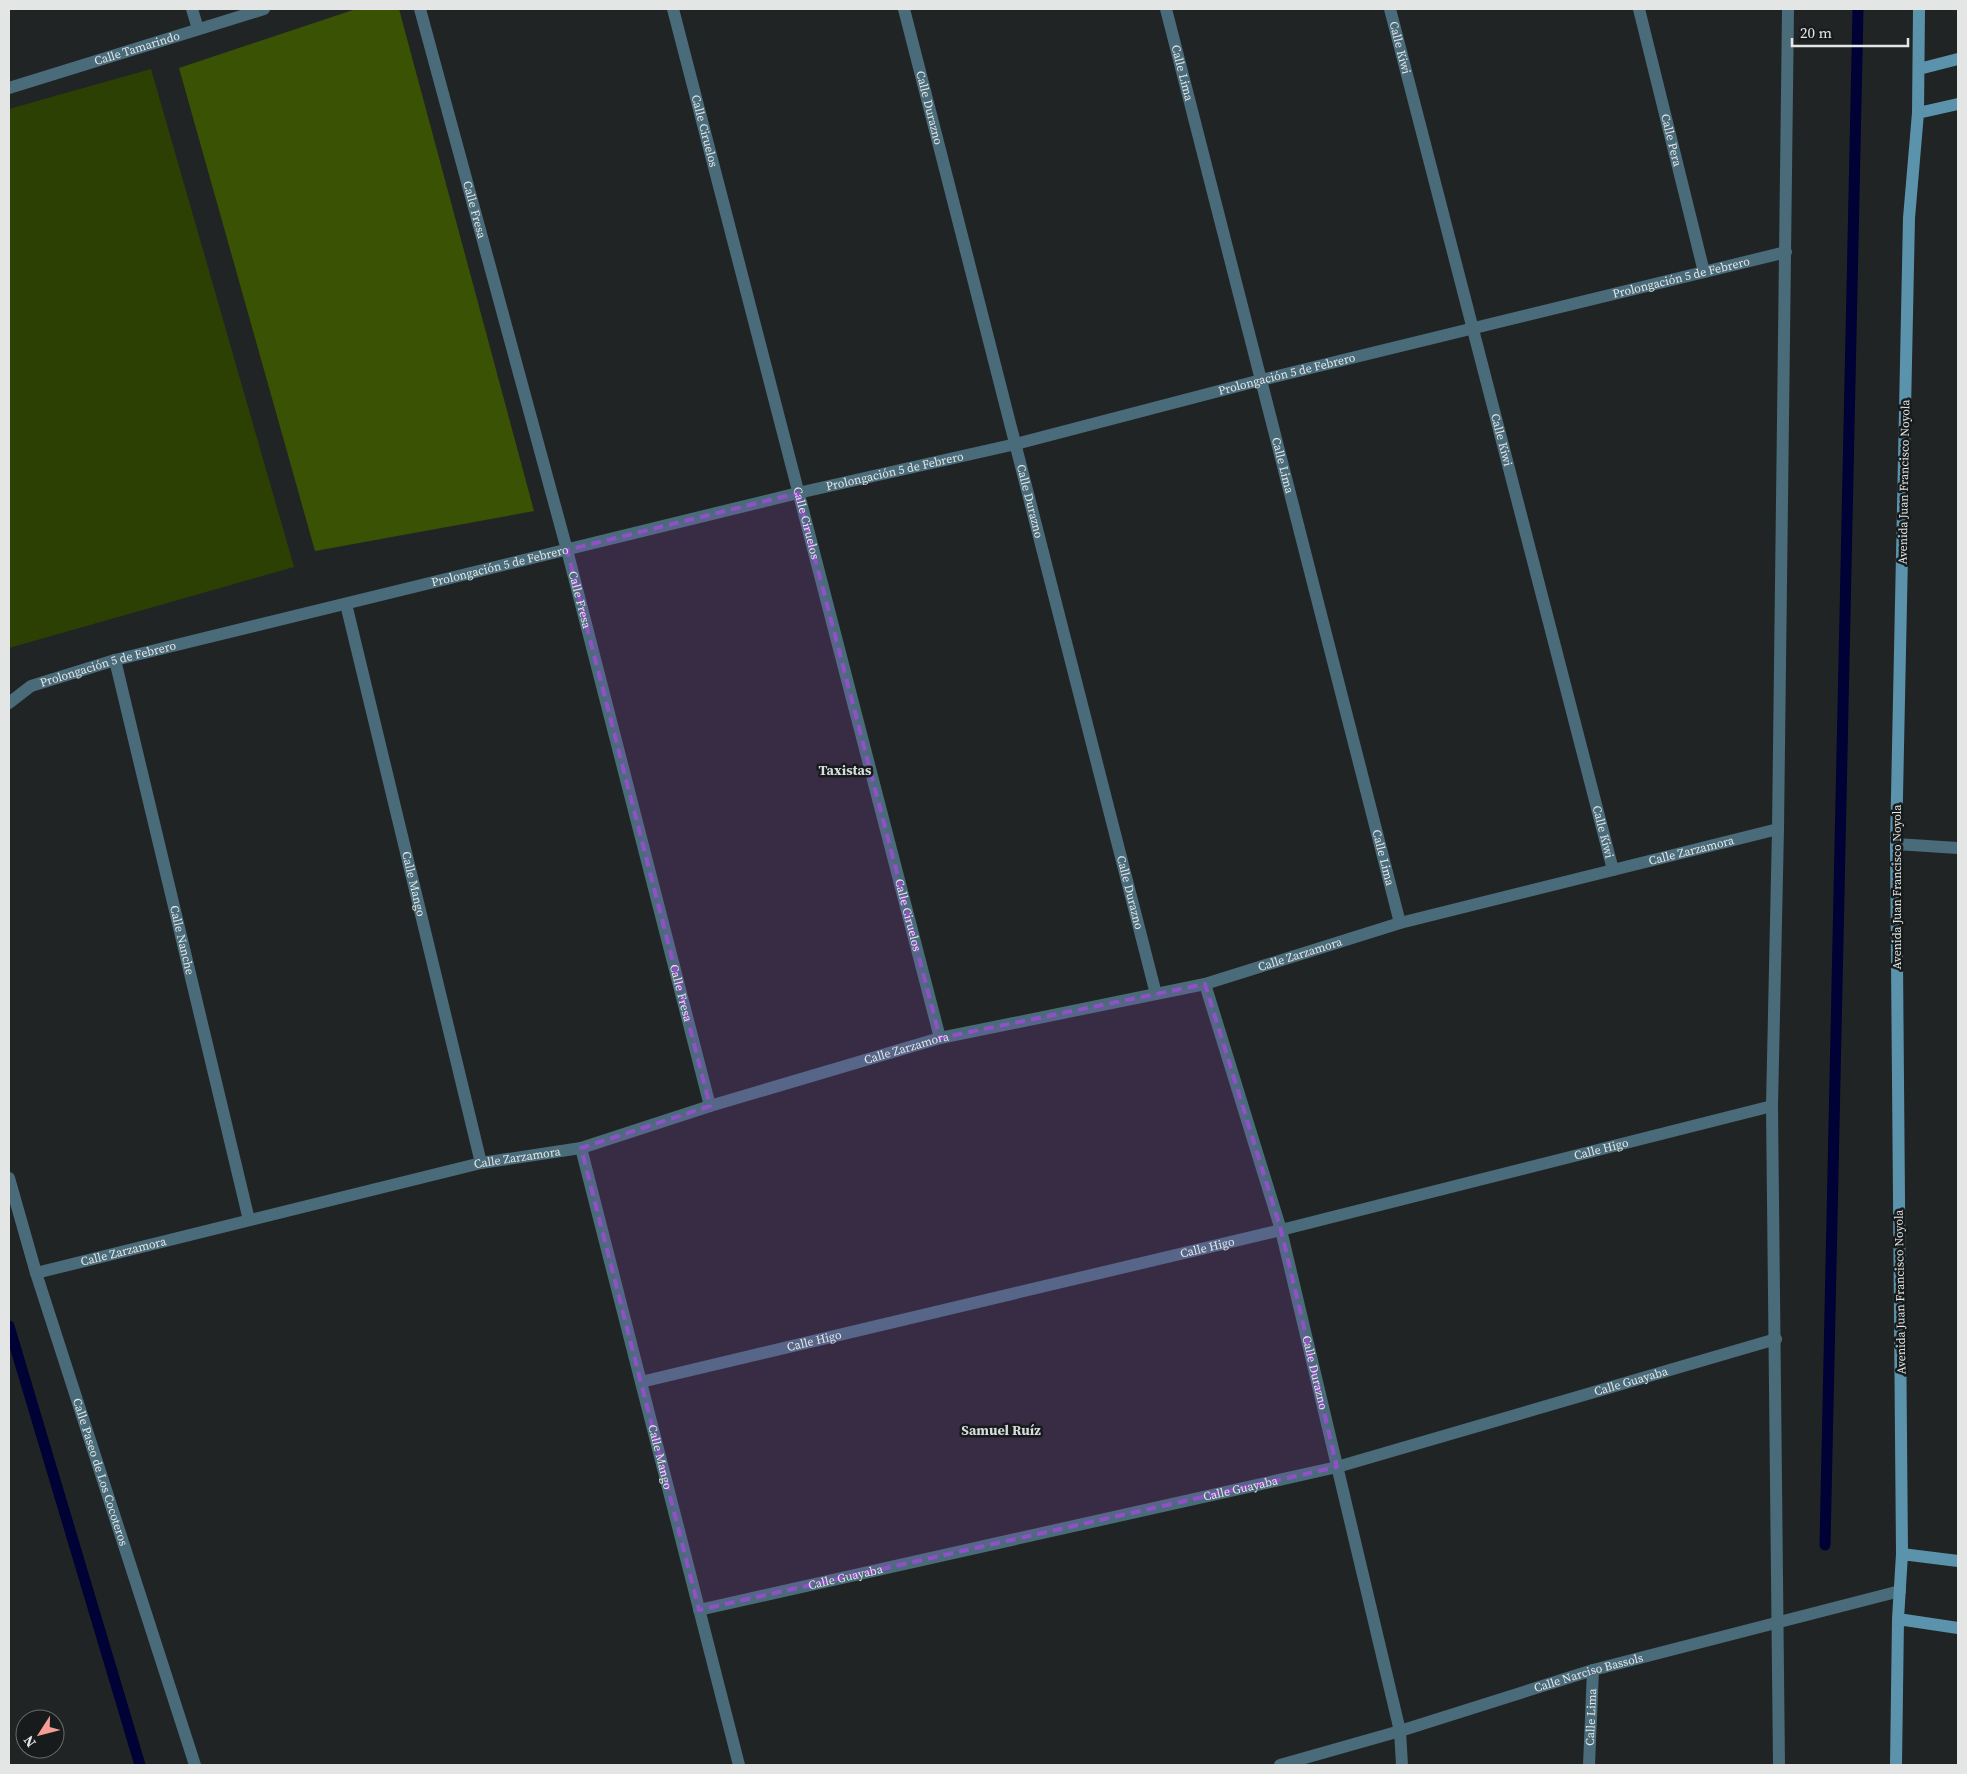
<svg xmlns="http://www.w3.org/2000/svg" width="1967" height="1774" font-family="'Source Serif 4',serif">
	<rect width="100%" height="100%" fill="#212424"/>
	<path fill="#2d4004" d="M151,69L294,567L9,648V109Z"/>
	<path fill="#3a5203" d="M356,9H399L534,511L315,551L179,68Z"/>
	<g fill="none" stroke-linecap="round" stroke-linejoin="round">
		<path stroke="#000134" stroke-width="11" d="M9,1326L140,1765
			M1825,1545L1858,9"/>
		<g stroke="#496b7a" stroke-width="12">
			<path d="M192,9L198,29"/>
			<path id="s1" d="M420,9L567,550L710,1106"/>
			<path id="s2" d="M673,9L940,1038"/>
			<path id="s3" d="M904,9L1156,994"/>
			<path id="s4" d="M1166,9L1400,923"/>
			<path id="s5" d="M1390,9L1613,870"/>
			<path id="s6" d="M1639,9L1704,272"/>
			<path id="s7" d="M9,88L264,9"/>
			<path id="s8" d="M346,604L481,1163"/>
			<path id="s9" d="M115,660L249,1220"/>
			<path id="s10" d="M9,703L31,686L115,660L798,493L1016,444L1261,380L1786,252"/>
			<path d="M1896,844L1958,848"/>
			<path id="s11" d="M1205,984L1281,1230L1400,1731L1402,1765"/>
			<path id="s12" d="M581,1148L739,1765"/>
			<path id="s13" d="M9,1178L36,1273L195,1765"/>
			<path id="s14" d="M36,1273L481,1163L581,1148L710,1106L940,1038L1205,984L1400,923L1778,829"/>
			<path id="s15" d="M641,1382L1281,1230L1772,1106"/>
			<path id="s16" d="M699,1610L1337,1467L1776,1339"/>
			<path id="s17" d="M1280,1765L1400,1731L1593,1670L1900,1591"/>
			<path id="s18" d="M1589,1765L1593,1670"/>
			<path d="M1779,1765L1772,1106L1778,829L1788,9"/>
		</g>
		<path stroke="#5c93ac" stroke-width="12" d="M1919,69L1958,59
			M1918,113L1958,104
			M1902,1554L1958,1561
			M1898,1619L1958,1628
			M1896,1765L1898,1619L1902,1554L1896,844L1909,218L1918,113L1919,9"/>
	</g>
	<path fill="#9051c7" fill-opacity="0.2" stroke="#9051c7" stroke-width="4" stroke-dasharray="10 6" stroke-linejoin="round" d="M798,493L940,1038L1205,984L1281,1230L1337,1467L699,1610L581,1148L710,1106L567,550Z"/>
	<g text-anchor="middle" stroke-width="5" stroke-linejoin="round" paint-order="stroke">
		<g font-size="12" fill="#e4e6e6" stroke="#171b1b">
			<text dy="4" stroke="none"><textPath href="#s5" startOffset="40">Calle Kiwi</textPath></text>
			<text dy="4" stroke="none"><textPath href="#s7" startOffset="134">Calle Tamarindo</textPath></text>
			<text dy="4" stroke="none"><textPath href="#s4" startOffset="66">Calle Lima</textPath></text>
			<text dy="4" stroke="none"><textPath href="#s3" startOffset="102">Calle Durazno</textPath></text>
			<text dy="4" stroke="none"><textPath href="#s2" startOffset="126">Calle Ciruelos</textPath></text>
			<text dy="4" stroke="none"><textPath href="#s6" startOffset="135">Calle Pera</textPath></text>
			<text dy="4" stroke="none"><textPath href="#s1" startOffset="208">Calle Fresa</textPath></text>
			<text dy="4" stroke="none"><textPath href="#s10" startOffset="1728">Prolongación 5 de Febrero</textPath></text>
			<text dy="4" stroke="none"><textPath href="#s10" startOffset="1322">Prolongación 5 de Febrero</textPath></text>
			<text dy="4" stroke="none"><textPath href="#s5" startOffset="445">Calle Kiwi</textPath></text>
			<text dy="4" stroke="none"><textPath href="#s4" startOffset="471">Calle Lima</textPath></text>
			<text dy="4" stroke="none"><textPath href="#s10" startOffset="918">Prolongación 5 de Febrero</textPath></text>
			<text transform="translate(1904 482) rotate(-89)" y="4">Avenida Juan Francisco Noyola</text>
			<text dy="4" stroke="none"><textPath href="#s3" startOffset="508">Calle Durazno</textPath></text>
			<text dy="4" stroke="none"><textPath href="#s2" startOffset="531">Calle Ciruelos</textPath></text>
			<text dy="4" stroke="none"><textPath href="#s10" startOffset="512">Prolongación 5 de Febrero</textPath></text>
			<text dy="4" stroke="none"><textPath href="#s1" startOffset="612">Calle Fresa</textPath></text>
			<text dy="4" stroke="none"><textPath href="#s10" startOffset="108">Prolongación 5 de Febrero</textPath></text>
			<text dy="4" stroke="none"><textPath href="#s5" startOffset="850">Calle Kiwi</textPath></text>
			<text dy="4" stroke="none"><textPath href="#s14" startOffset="1710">Calle Zarzamora</textPath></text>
			<text dy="4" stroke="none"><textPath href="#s4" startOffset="876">Calle Lima</textPath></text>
			<text dy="4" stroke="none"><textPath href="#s8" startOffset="288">Calle Mango</textPath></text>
			<text transform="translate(1897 887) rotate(-90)" y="4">Avenida Juan Francisco Noyola</text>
			<text dy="4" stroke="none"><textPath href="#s3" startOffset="912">Calle Durazno</textPath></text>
			<text dy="4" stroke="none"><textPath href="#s2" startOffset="936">Calle Ciruelos</textPath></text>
			<text dy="4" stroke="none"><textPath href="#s9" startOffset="288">Calle Nanche</textPath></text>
			<text dy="4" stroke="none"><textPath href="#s14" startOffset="1305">Calle Zarzamora</textPath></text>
			<text dy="4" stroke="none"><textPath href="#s1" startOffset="1018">Calle Fresa</textPath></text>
			<text dy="4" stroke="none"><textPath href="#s14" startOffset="900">Calle Zarzamora</textPath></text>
			<text dy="4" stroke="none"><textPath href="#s15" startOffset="988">Calle Higo</textPath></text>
			<text dy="4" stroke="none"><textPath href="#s14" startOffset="495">Calle Zarzamora</textPath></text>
			<text dy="4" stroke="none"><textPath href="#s15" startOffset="582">Calle Higo</textPath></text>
			<text dy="4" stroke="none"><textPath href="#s14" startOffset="90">Calle Zarzamora</textPath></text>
			<text transform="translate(1900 1292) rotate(-91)" y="4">Avenida Juan Francisco Noyola</text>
			<text dy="4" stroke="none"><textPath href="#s15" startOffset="178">Calle Higo</textPath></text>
			<text dy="4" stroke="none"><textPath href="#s11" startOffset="404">Calle Durazno</textPath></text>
			<text dy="4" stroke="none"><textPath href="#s16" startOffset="960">Calle Guayaba</textPath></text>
			<text dy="4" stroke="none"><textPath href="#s12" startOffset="319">Calle Mango</textPath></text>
			<text dy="4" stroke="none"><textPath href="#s13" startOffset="308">Calle Paseo de Los Cocoteros</textPath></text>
			<text dy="4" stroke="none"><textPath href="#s16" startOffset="555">Calle Guayaba</textPath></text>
			<text dy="4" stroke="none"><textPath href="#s16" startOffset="150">Calle Guayaba</textPath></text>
			<text dy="4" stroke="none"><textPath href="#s17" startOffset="322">Calle Narciso Bassols</textPath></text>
			<text dy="4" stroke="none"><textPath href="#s18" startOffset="48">Calle Lima</textPath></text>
		</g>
		<g font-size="14" font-weight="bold" fill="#d7dcdc" stroke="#171b1b">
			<text x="845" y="775">Taxistas</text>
			<text x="1001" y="1435">Samuel Ruíz</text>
		</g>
	</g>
	<rect width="1967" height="1774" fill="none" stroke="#e4e6e6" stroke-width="20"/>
	<g transform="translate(40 1734) rotate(234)"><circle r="24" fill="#171b1b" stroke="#696c6c"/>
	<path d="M0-4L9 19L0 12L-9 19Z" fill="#f59c95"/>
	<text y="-8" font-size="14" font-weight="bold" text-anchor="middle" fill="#e4e6e6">N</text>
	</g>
	<path d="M1792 38v8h116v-8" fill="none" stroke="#e4e6e6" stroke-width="2.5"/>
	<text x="1800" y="38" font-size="15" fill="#e4e6e6" stroke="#171b1b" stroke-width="4" paint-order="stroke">20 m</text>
</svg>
